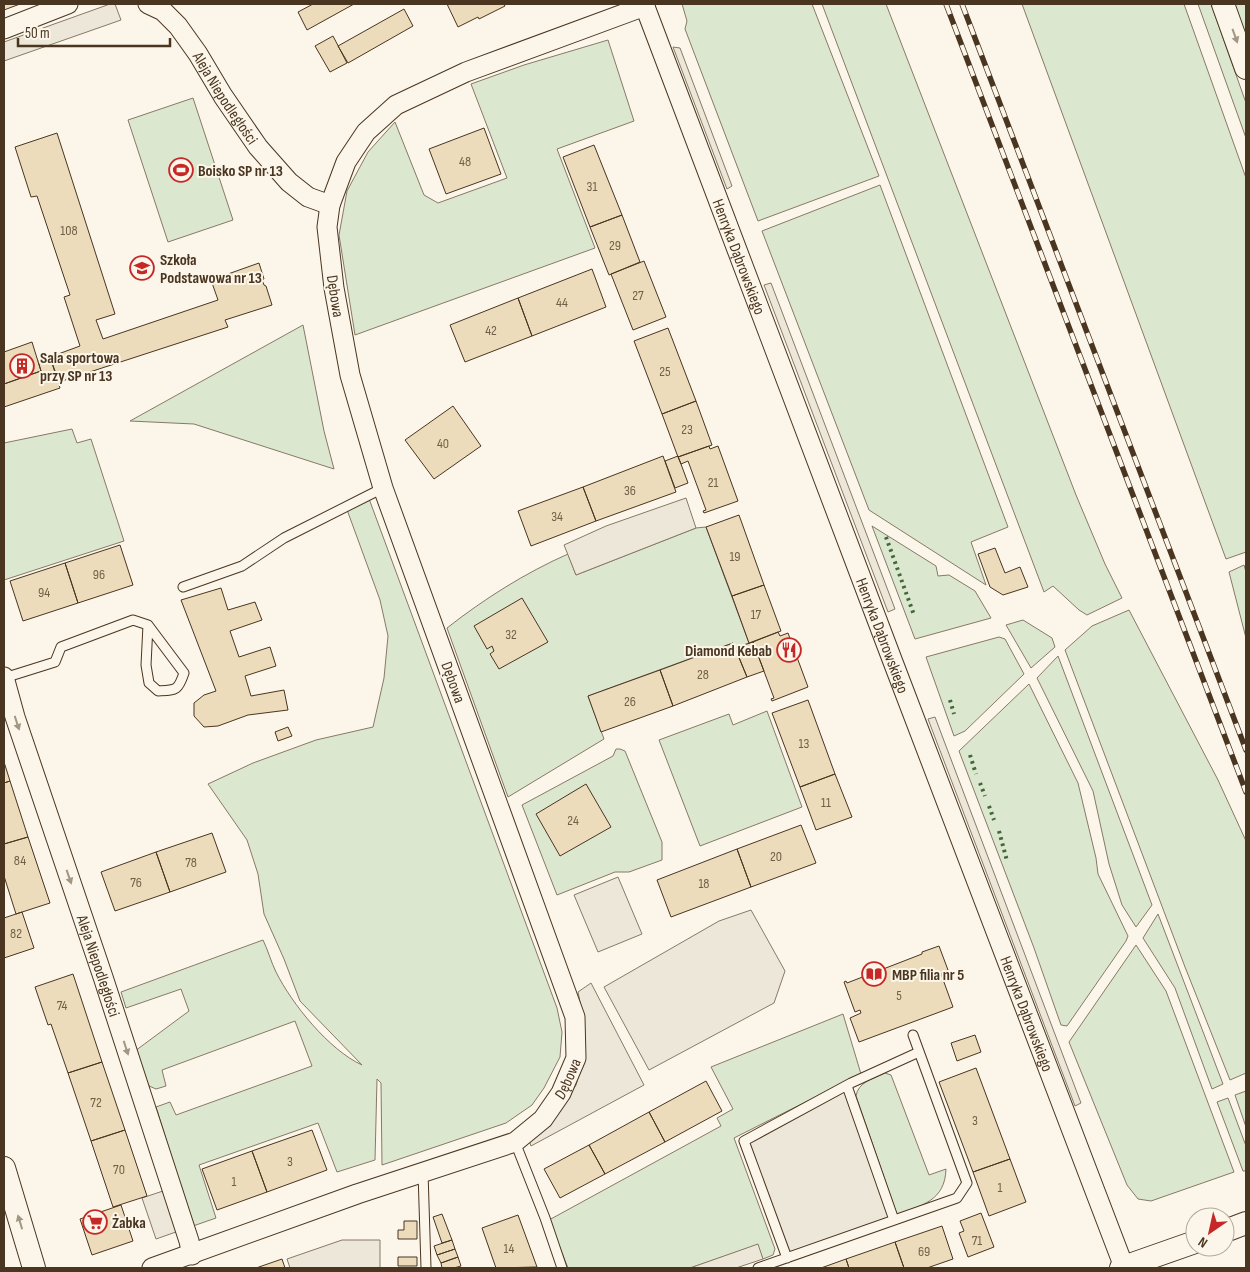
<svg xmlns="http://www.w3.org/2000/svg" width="1250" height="1272" font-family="'Sofia Sans Condensed',sans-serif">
	<rect width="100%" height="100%" fill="#fbf6e9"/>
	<path fill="#dce7d0" stroke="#887966" d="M682,4H812L879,176L758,221L685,29L687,21Z
		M822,4H886L1076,495L1105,564L1122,598L1087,615L1079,610L1053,586L1044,592Z
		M1022,4H1184L1246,178V552L1226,559Z
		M1198,4H1211L1246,103V138Z
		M1233,4H1246V39Z
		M608,40L634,121L557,149L595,248L355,335L339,235L347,191L368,152L395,122L424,195L438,203L507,178L471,84L524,65Z
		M193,98L233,220L168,242L128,120Z
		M880,185L1008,527L971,542L986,585L869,510L762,231Z
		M303,325L324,431L334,469L194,424L130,421Z
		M72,429L77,443L91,439L124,541L4,580V443Z
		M368,496L557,1008L562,1032L560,1057L544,1088L532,1105L506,1123L382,1165L381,1083L377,1079L375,1160L337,1172L318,1123L199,1165L216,1218L193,1226L156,1107L170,1102L176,1115L312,1066L295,1021L162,1070L166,1086L156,1089L149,1086L135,1051L189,1011L181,989L126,1008L121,992L263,940C268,950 271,962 276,972C292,1004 329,1050 362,1065L300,1001L284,959L264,914L258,874L247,840L208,784L253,763L316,740L373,727L384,678L388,636L380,600L346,507Z
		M872,526L936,566L938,576L949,575L975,591L991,618L915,639Z
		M706,527L749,643L735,648L733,643L588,696L604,739L508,797L447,628C484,599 525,573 568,554L576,575L696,528Z
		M1244,565L1246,572V638L1229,572Z
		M1129,610L1218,780L1246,841V1073L1230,1080L1185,967L1065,650L1092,626Z
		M1023,620L1052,638L1055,647L1031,668L1006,625Z
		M999,637L1005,639L1024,674L965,731L954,736L926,657Z
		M1058,656L1152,905L1136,927L1122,905L1109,864L1093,791L1037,678Z
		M1029,684L1078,783L1096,858L1098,874L1128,936L1126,941L1067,1026L1061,1025L1034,948L959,751Z
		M767,711L802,807L700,846L659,740L729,714L733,725Z
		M616,749H620L625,751L662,842V860L629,872H615L557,895L522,805L613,756Z
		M1158,914L1223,1084L1212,1089L1175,988L1143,938Z
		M1136,945L1166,991L1234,1172L1151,1201L1138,1199L1127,1185L1069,1042Z
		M843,1014L861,1074L734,1138L775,1249L773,1255L763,1259L757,1245L690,1268H568L549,1220L721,1126L717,1118L733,1109L711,1067Z
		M885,1073L891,1075L929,1175L946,1169C945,1201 922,1205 897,1215L856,1096C858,1082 873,1079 885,1073Z
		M1246,1091V1127L1235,1095Z
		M1228,1098L1246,1146V1171H1243L1217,1102Z"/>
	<path fill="#ede7d9" stroke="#887966" d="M110,4H115L121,20L4,61V42Z
		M673,47L680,48L732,186L727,189Z
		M771,283L895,609L888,612L764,285Z
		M686,498L696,528L576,575L564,545L606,526Z
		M935,717L1081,1103L1075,1106L928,719Z
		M618,877L642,934L598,952L574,895Z
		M751,910L785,971L774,1003L649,1070L604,987L719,921Z
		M591,983L644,1085L531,1146L528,1137L560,1110L576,1085L585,1053L584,1022L578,992Z
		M851,1083L897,1215L785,1254L744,1141Z
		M181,1185L193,1226L156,1239L142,1198Z
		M342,1240H380V1268H290L287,1259Z
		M758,1244L763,1259L736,1268H690Z"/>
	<path fill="#ecdcbc" stroke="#4a3520" d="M4,4H20L4,10Z
		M313,4H354L307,30L298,12Z
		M447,4H504L505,6L479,19L478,17L458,27Z
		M404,9L413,26L348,63L338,46Z
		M333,36L347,63L330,72L315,46Z
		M484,128L501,174L446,194L429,149Z
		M57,133L115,314L96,320L103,339L218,300L211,280L259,263L264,279L262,280L264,285L266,286L272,305L225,320L228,327L59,382L50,357L80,346L64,297L70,295L37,196L31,197L15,147Z
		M594,145L622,215L590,227L563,157Z
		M622,215L640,262L609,275L590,227Z
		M644,261L666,317L633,330L611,274Z
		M592,269L606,307L532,336L518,298Z
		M518,298L532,336L465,362L450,325Z
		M668,328L696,401L662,414L634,341Z
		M32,342L41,371L4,384V352Z
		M50,357L60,388L4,407V384L41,371L38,361Z
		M696,401L712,445L678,457L662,414Z
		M453,406L481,446L434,479L405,440Z
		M709,446L710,449L718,446L738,501L704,513L703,511L706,510L688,461L681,464L678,457Z
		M663,456L676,492L596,521L583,487Z
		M678,456L688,483L675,488L665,461Z
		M583,487L596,521L531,546L518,511Z
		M739,515L764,585L732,596L706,527Z
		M120,545L133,585L78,603L65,563Z
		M995,548L1005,573L1020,567L1028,587L1003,595L990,587L978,554Z
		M65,563L78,603L23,621L10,581Z
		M764,585L781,631L749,643L732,596Z
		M221,588L228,610L255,602L262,620L230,631L239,657L270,647L276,666L245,676L251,696L284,690L288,710L248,715L218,726L204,727L194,716V703L204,695L216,691L181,600Z
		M522,598L548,642L499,669L490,654L494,651L492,646L487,649L474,626Z
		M778,632L780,636L788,633L808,687L772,701L771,699L774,698L753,642Z
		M753,642L764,671L747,677L735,648Z
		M733,643L747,677L673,706L660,670Z
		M660,670L673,706L601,732L588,696Z
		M808,700L835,774L800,787L772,713Z
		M288,727L292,736L278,741L275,732Z
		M4,762L10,781L4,783Z
		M835,774L852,817L816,830L800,787Z
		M10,781L28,837L4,844V783Z
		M586,784L611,827L560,856L536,814Z
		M801,825L816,863L751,887L737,849Z
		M212,833L226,872L170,892L156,852Z
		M28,837L50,903L16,914L4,876V844Z
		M737,849L751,887L671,917L657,880Z
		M156,852L170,892L115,911L101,872Z
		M22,912L34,948L4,958V918Z
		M939,946L948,970L941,974L953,1007L859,1042L850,1018L861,1013L860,1010L855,1012L844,982L846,981L847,983L922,954V952Z
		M73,974L102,1062L68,1073L51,1024L48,1025L35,987Z
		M975,1035L981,1052L957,1061L951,1043Z
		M102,1062L125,1130L91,1141L68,1073Z
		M976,1068L1010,1159L973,1172L939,1082Z
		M706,1081L722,1111L665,1142L649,1112Z
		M649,1112L665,1142L605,1174L589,1145Z
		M125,1130L147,1196L113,1207L91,1141Z
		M312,1130L327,1170L267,1192L252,1151Z
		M589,1145L605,1174L560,1198L544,1169Z
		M252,1151L267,1192L217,1210L202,1169Z
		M1010,1159L1026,1202L989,1216L973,1172Z
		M121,1205L133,1241L92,1255L80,1219Z
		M981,1213L994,1247L968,1257L959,1233L964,1231L960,1221Z
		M442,1214L452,1240L442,1243L433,1217Z
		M518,1215L537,1267L496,1268L482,1228Z
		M404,1221H417V1239H398V1230H404Z
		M942,1226L953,1259L927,1268H904L895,1242Z
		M452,1240L455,1249L437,1255L434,1246Z
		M895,1242L904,1268H849L846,1259Z
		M455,1249L458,1257L441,1263L437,1255Z
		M398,1257H417V1266H398Z
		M458,1257L461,1266L454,1268H442L441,1263Z
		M282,1259L285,1268H256Z
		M846,1259L849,1268H821Z"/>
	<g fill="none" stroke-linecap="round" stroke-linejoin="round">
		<g stroke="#4a3520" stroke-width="11">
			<path id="service" d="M183,587L242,566L284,538L383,488
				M4,678L55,662L61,647L133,620L148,625L184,673C178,691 176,690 158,691L149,683L146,665L148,625
				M847,1086L894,1220
				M515,1142L545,1218L562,1268
				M423,1172L426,1268
				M787,1258L744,1141L851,1083L919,1052
				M758,1268L957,1198L967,1183L913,1035"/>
		</g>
		<g stroke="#4a3520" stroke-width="21">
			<g id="minor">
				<path id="s1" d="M148,4L163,11L178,26L198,54L223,96L258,147L289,182L308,197L330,205"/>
				<path id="s2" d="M644,4L893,662L1124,1267"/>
				<path d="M4,29L68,4"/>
				<path id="s3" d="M4,677L15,717L103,977L189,1241L192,1255"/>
				<path id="s4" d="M152,1268L357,1194L515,1142L543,1119L561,1093L576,1058L575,1017L383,488L350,375L334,288L327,227L330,205L346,162L366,132L396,105L466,72L645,6"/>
			</g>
		</g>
		<g stroke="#4a3520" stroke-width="24">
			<path id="tertiary" d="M1223,4L1246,68
				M4,1168L34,1268
				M1225,1231L1246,1223
				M1121,1268L1195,1242"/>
		</g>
		<use href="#service" stroke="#fbf6e9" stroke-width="9"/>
		<use href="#minor" stroke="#fbf6e9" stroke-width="19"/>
		<use href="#tertiary" stroke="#fbf6e9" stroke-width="22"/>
		<g stroke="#4a3520" stroke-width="5.5">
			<path id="rail" d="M946,4L1246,792
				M962,4L1246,750"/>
		</g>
		<use href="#rail" stroke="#fbf6e9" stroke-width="4" stroke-dasharray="11" stroke-linecap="butt"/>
		<path stroke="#436837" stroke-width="4" stroke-dasharray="2.5 4" stroke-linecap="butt" d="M886,537L914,615
			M950,700L954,714
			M970,755L976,774
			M980,783L985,796
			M989,806L994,820
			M999,831L1007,861"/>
	</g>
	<defs><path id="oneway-solid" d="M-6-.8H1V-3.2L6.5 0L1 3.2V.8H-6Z" transform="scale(1.25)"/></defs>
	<g fill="#a29684">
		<use href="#oneway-solid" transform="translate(1235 36) rotate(70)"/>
		<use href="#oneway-solid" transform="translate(17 723) rotate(72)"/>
		<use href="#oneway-solid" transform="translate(69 877) rotate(71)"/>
		<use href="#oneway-solid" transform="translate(126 1048) rotate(72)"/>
		<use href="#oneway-solid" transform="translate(20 1222) rotate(-107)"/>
	</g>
	<defs>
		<g id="stadium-ring" transform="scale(1.25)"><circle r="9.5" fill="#fbf6e9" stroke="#c62828" stroke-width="1.5"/><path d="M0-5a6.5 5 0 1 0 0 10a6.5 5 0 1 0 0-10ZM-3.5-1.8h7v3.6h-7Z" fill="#c62828"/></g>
		<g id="school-ring" transform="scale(1.25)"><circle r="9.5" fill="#fbf6e9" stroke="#c62828" stroke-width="1.5"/><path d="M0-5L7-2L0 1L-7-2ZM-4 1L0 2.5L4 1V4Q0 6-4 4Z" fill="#c62828"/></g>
		<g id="building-ring" transform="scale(1.25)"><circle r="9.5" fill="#fbf6e9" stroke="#c62828" stroke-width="1.5"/><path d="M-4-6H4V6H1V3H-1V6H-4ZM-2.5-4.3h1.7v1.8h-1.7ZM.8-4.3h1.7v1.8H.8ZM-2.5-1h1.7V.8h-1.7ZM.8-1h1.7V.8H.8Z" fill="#c62828"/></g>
		<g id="restaurant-ring" transform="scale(1.25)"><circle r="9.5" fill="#fbf6e9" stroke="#c62828" stroke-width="1.5"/><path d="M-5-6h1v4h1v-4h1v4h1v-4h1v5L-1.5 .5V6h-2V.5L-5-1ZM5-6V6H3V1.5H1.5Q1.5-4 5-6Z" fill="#c62828"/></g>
		<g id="library-ring" transform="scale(1.25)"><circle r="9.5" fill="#fbf6e9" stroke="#c62828" stroke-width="1.5"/><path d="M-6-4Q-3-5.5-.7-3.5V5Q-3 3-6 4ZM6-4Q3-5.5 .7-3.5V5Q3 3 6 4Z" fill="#c62828"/></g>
		<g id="supermarket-ring" transform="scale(1.25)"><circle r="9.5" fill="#fbf6e9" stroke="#c62828" stroke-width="1.5"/><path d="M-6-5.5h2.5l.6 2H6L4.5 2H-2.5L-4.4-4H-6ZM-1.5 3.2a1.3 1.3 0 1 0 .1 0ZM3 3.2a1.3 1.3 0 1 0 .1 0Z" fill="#c62828"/></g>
	</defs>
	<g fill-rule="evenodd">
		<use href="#stadium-ring" x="181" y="170"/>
		<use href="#school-ring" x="142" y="268"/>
		<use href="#building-ring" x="22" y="366"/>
		<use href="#restaurant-ring" x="789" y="650"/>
		<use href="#library-ring" x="874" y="974"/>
		<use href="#supermarket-ring" x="95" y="1222"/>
	</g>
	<g text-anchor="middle" stroke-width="4" stroke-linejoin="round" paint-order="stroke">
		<g font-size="14" fill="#725f47">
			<text x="465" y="166">48</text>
			<text x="592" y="191">31</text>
			<text x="69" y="235">108</text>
			<text x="615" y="250">29</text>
			<text x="638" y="300">27</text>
			<text x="562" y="307">44</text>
			<text x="491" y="335">42</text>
			<text x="665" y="376">25</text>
			<text x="687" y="434">23</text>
			<text x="443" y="448">40</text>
			<text x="713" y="487">21</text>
			<text x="630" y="495">36</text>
			<text x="557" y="521">34</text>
			<text x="735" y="561">19</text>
			<text x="99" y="579">96</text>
			<text x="44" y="597">94</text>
			<text x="756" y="619">17</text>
			<text x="511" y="639">32</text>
			<text x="703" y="679">28</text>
			<text x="630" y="706">26</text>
			<text x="804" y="748">13</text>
			<text x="826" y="807">11</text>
			<text x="573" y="825">24</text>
			<text x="776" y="861">20</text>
			<text x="20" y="865">84</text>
			<text x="191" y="867">78</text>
			<text x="136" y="887">76</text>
			<text x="704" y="888">18</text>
			<text x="16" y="938">82</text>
			<text x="899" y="1000">5</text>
			<text x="62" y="1010">74</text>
			<text x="96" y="1107">72</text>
			<text x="975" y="1125">3</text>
			<text x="290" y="1166">3</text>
			<text x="119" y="1174">70</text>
			<text x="234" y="1186">1</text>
			<text x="1000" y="1192">1</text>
			<text x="977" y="1245">71</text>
			<text x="509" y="1253">14</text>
			<text x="924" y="1256">69</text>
		</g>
		<g font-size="16" fill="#4a3520" stroke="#fbf6e9">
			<text dy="6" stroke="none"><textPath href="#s1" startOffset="124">Aleja Niepodległości</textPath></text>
			<text dy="6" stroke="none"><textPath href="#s2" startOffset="270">Henryka Dąbrowskiego</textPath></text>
			<text transform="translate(336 296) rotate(81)" y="6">Dębowa</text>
			<text dy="6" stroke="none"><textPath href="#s2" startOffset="675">Henryka Dąbrowskiego</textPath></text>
			<text transform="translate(454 682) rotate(70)" y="6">Dębowa</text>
			<text dy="6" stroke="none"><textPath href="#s3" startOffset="304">Aleja Niepodległości</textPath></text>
			<text dy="6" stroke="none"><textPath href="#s2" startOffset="1080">Henryka Dąbrowskiego</textPath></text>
			<text dy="6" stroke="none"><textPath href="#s4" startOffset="468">Dębowa</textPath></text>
		</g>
		<g font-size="16" font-weight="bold" fill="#4a3520" stroke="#fbf6e9" text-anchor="start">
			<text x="198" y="176">Boisko SP nr 13</text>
			<text x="160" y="265">Szkoła<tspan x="160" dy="18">Podstawowa nr 13</tspan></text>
			<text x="40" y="363">Sala sportowa<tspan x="40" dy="18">przy SP nr 13</tspan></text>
			<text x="772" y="656" text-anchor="end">Diamond Kebab</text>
			<text x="892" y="980">MBP filia nr 5</text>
			<text x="112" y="1228">Żabka</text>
		</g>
	</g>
	<rect width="1250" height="1272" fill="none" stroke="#4a3520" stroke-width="10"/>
	<g transform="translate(1210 1232) rotate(214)"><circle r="24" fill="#fbf6e9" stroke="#b4a999"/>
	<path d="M0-4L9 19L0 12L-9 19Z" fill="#c62828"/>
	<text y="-8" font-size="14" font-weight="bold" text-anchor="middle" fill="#4a3520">N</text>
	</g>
	<path d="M18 38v8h152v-8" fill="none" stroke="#4a3520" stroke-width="2.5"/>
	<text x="25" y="38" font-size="15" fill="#4a3520" stroke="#fbf6e9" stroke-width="4" paint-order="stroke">50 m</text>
</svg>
